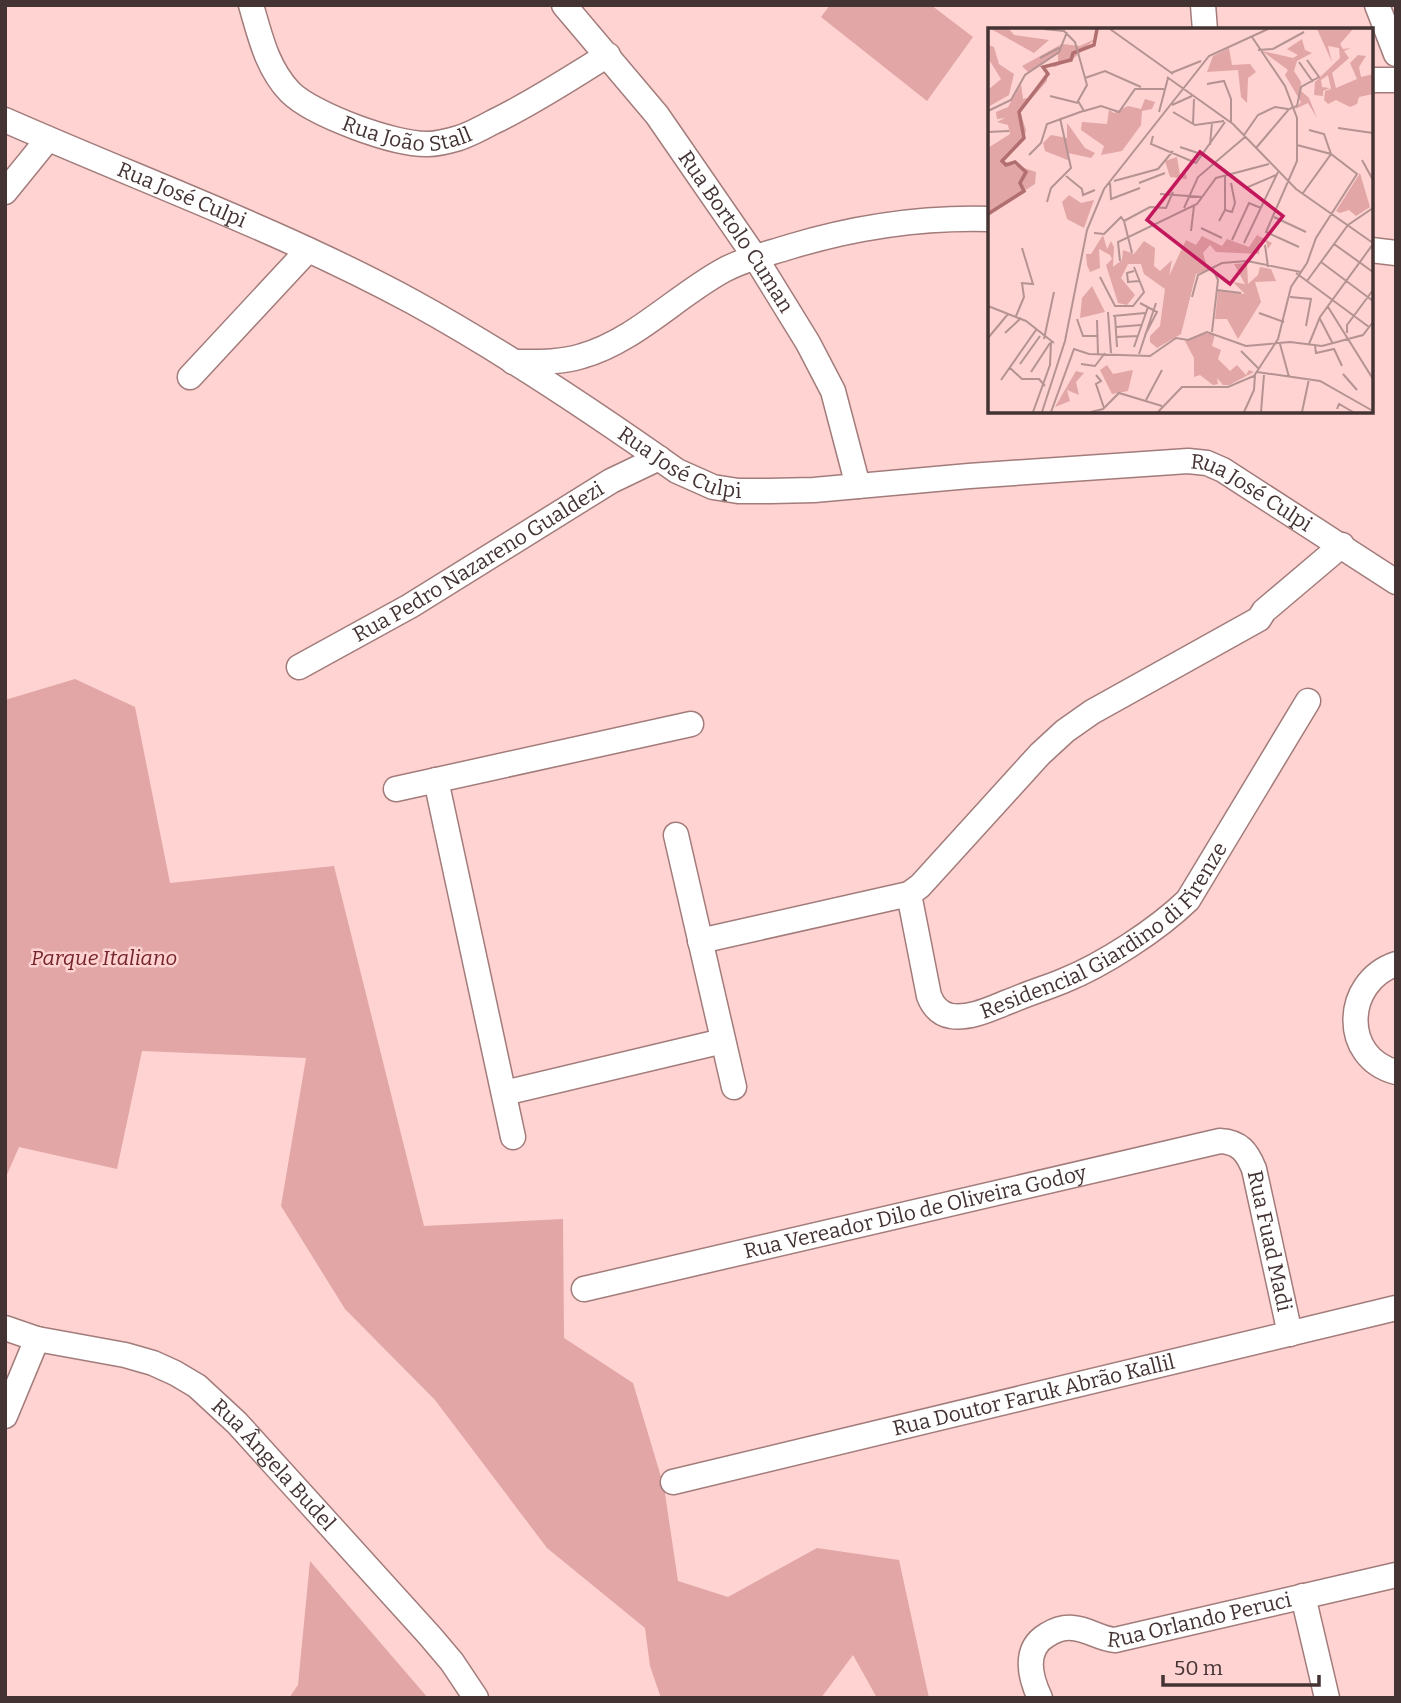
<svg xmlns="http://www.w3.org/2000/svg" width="1401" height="1703" font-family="Bitter,serif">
	<rect width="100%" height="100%" fill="#fed3d2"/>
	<path fill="#e1a6a5" d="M830,5H931L973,37L927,101L821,17Z
		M75,679L135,707L170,883L334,866L424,1226L563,1219L564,1338L633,1383L664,1487L678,1581L728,1597L817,1548L899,1560L929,1698H877L853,1655L821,1698H661L650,1666L645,1628L547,1548L435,1400L345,1309L281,1206L306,1058L142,1051L117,1169L19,1147L5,1179V700Z
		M310,1561L428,1698H289L298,1685Z"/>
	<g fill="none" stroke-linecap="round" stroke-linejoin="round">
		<g stroke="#a27c7b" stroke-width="27">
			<g id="minor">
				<path id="s1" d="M251,5C260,36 267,68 290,92C313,115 395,145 428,144C438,144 449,141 459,138C471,134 482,128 493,122C533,103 570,78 608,55"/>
				<path id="s2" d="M564,5L657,115L755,257L808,343L833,391L858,486"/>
				<path d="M1203,5L1205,30"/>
				<path d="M1377,5L1396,54"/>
				<path d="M1371,80H1396"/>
				<path id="s3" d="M5,120C141,180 282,231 413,302C504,352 592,411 677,471L713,487L738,491H770L814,490L969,476L1188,461L1207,463L1223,470L1396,582"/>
				<path d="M5,192L48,139"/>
				<path d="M1371,250L1396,253"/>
				<path d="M513,362C536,362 560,363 582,356C635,341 676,296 724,270C744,259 767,254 789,247C855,227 921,217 990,219"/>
				<path d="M190,377L308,250"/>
				<path id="s4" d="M299,667L410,606L611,481L659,458"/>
				<path d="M436,780L513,1137"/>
				<path d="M396,789L691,724"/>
				<path d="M676,835L734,1087"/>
				<path id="s5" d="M909,894L929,996C933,1006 939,1014 951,1016C972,1019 994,1007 1013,1000C1029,993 1046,988 1063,981C1103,965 1157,930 1188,900L1308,701"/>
				<path d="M700,941L909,894L920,886L1040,754L1065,731L1092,712L1259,619L1264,611L1342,545"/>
				<path d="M1396,964C1343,982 1341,1058 1396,1072"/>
				<path d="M504,1093L723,1041"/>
				<path id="s6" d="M584,1289L1220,1141C1240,1142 1247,1152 1254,1169L1290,1334"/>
				<path id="s7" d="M5,1328L37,1339L125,1355L153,1363L175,1373L197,1386L237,1423L430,1636L452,1662L476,1698"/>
				<path d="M5,1416L37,1339"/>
				<path id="s8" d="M673,1482L1396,1308"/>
				<path d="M1303,1596L1327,1698"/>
				<path id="s9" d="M1040,1698C1030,1677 1023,1649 1047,1635C1055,1630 1064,1627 1073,1628C1088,1629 1100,1639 1115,1640L1396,1575"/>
			</g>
		</g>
		<use href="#minor" stroke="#fff" stroke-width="24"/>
	</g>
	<g text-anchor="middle" stroke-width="5" stroke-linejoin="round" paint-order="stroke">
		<g font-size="21" fill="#433" stroke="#fed3d2">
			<text dy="7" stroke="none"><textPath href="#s1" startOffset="224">Rua João Stall</textPath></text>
			<text dy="7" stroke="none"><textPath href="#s3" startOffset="192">Rua José Culpi</textPath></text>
			<text dy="7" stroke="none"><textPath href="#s2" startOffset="285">Rua Bortolo Cuman</textPath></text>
			<text dy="7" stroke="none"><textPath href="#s3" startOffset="760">Rua José Culpi</textPath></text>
			<text dy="7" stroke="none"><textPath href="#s3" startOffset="1348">Rua José Culpi</textPath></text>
			<text dy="7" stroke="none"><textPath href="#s4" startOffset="208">Rua Pedro Nazareno Gualdezi</textPath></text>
			<text dy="7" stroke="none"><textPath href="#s5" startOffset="317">Residencial Giardino di Firenze</textPath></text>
			<text dy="7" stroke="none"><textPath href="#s6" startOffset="340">Rua Vereador Dilo de Oliveira Godoy</textPath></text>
			<text dy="7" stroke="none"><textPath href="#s6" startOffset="774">Rua Fuad Madi</textPath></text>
			<text dy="7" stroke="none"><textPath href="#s8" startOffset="371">Rua Doutor Faruk Abrão Kallil</textPath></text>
			<text dy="7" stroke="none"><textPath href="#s7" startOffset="312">Rua Ângela Budel</textPath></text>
			<text dy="7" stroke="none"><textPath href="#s9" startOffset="228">Rua Orlando Peruci</textPath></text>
		</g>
		<g font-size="21" font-style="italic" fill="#76242b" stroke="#fed3d2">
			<text x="104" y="965">Parque Italiano</text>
		</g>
	</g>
	<g transform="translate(988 28)">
		<rect width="385" height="385" fill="#fed3d2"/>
		<path d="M3,1H21L26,7L61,12L46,25ZM329,1H365L352,16L355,21L363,20L356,23L361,30L344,45L348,60L369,51L362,35L370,27L378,28L371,39L373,49L385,46V66L371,69L369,76L362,79L348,72L340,76L336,72L337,63L343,61L340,47L333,52L334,59L342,60L335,63V68L326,67L327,54L352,30L351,20L340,18L344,34ZM107,11L85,31L67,39L62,38L70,35V26L40,44L34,38L74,16L92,18ZM314,11L317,22L324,25L309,33L306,43L313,54L312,62L321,70L329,90L320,75L307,81L313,74L297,47L300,42L274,23L305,30L310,27L299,21ZM0,17L6,19L11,36L26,46L21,67L0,79V62L13,51L0,30ZM241,20L244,37L262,36L268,44L260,50L259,75L253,69L250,42L219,44L225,28ZM59,43V53L32,84L38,102L36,109L15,133L48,144L47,156L0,186V120L22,106L20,97L9,94L17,90L9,91L8,84L20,79L33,56L35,71L43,69ZM157,71L167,74L164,81L154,83L153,97L134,123L113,127L116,118L93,102L94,94L119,96L121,82L126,85L140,78L153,81ZM79,95L97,120L107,125L103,130L80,125L82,133L57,123L55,115L63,107L79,110ZM189,129L192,147L198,146L199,151L182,149L177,133ZM372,145L382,179L368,188L361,182L352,185L348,183ZM81,167L93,175L106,172L96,200L79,191L74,174ZM115,207L119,221L123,213L126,219L125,239L134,232L135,222L146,226L156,213L167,220L166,238L172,243L184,232L181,248L198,212L208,217L214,208L234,218L239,211L261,219L269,207L284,215L280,221L278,214L272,213L271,226L228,224L222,217L215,225L220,242L208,246L193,306L169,320L162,314V308L172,298L177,261L156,246L153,236H140L133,250L147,267L139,277L130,275L118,237L124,231L122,227L111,221L112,240L102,244L99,237L98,226H103ZM259,235L260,256L270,247L272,239L283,241L288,253L267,254L273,274L250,311L239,291H227L230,263L257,266L245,254L257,256L246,236ZM104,258L117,284L92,290L94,270ZM215,305L227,306L224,318L233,322L230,331L242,343L249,337L258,347L261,342L266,344L241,357H235L229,350L230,356L225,357L212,347L206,349V330L197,313ZM119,337L125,346L145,342L140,363L124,366L112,342ZM88,343L96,345L88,354L91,367L79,362L82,373L67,379Z" fill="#e1a6a5"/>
		<path fill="none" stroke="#b16f70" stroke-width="3.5" d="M0,186L36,163L32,155L38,144L27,134L18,137L14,133L36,110L31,84L60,46L55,39L83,32L85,25L106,17L109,1"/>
		<path fill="none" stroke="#b49392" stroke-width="2" d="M56,1L76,3L87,14L99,57L90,73L96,83L113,78L131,84L147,61H176M122,1L185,46M264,9L297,58L309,90V133L278,204L311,219M270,22L285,21L316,4M52,30L71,20M311,34L325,54M183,45L213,33M179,49L245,96L308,161L385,215M97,50L117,43L153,59M219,56L236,53L243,71V94M62,68L90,75M184,77L204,68M0,83L23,72L37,47L71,24L79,4M171,84L180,50M185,84L207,97L236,93M205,96L206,71M350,100L385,105M0,104L21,103M256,107L270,87L287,79L300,81M165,108L163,116L208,135L237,94M222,117L224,95M192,119L216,127M268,120L301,81L309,78L313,59L331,49L319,32M41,127L53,115L59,96L95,83M374,132L385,152M78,148L94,161L95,167L107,162M126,153L170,141L185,123M122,155L123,171L152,160M151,155L177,145M263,165L260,159L288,147M315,165L343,126L336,106L321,102M172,166L215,169M59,174L63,160L83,140L72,90M196,180L210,149L257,109M237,182L244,184L247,175L243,155M286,189L318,204M136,193L162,179L178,180L185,164M136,193L144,225M231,193L237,182V147M213,200L234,210M203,203L206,178M106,205L116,206L133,189L136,193M244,212L261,175L273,180M256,215L290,144M346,216L385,244M277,217L280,239M132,233L130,214L209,176L228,150L281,136M333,234L385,273M146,243L139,245L140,254L151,253M308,245L381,299M112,249L127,278H145L156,264L146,239M319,253L360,197L385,180M229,262L253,265M204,269L210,247L234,235L259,233L313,244M302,269L323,271L318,298M152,275L169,284L157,307M0,278L38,293L66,315M340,279L385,351M120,284L123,325M271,285L296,294M28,288L36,269L34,255L45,256L34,220M125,288L157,285M127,288L129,319M89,291L95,308H109M332,291L345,316M109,292L110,326M128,299L153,297M224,304L230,252L225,241M17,305L33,290M359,305V297L385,262M128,309L150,308M0,310L20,286M56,311L66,264M292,316L301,349M321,316L332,289L385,216M327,318L328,325L346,321L354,338M146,319L160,279M253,323L271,341M151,326L168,275M32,336L52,308M93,336L107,338L117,325M21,339L34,351H51L57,358M43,344L62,315M269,344L332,353L385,383M355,346L369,362M108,347L113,353L108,356L116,380M13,352L48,302M158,372L174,342M349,381L351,376L365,384M45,384L62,337L63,314M54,384L77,313L99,202L116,161L221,28L280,1M63,384L86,321L101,326L162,328L188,310L200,312L219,304L258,318L302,314L334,318L375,307L385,294M103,384L115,381L131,365L174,378M170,384L194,359H240L266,348L290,311L303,259L319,235L328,210L369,146L343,126L309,117M256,384L266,362L267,347M273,384L276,347M314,384L321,351"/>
		<path fill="#c2185b" fill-opacity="0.15" stroke="#c2185b" stroke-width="3.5" d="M212,124L295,188L242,256L159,192Z"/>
		<rect width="385" height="385" fill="none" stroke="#433" stroke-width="3.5"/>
	</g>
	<rect width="1401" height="1703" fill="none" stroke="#443333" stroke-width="14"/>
	<path d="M1163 1675v10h156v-10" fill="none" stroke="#443333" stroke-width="3.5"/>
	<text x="1174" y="1675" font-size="21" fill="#443333" stroke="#fed3d2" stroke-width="5" paint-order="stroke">50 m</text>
</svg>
